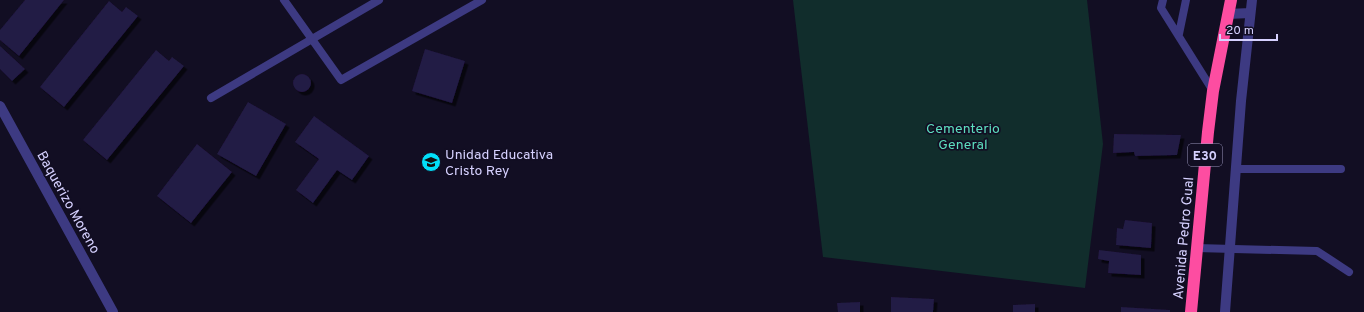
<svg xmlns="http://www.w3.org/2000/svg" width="1364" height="312" font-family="Overpass,sans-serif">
	<defs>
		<filter id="shadow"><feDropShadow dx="3.5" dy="3.5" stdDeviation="0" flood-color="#0009"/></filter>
	</defs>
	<rect width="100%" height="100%" fill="#120e23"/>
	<path fill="#112d2c" d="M793,0H1087L1103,144L1085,288L823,257Z"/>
	<path fill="#231a44" filter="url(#shadow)" d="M25,0H64L19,56L0,40V30Z
		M109,1L122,12L126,7L138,16L64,107L40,87Z
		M0,46L25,69L12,81L0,69Z
		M425,49L465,61L452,103L412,91Z
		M156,50L169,61L172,57L184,66L107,160L83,140Z
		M293 83a9 9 0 1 1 18 0a9 9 0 1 1-18 0Z
		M248,102L286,124L256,176L217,154Z
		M314,116L369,156L352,180L337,170L313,203L296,190L319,159L295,142Z
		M1114,134L1181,135L1177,155L1135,156L1134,152L1113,153Z
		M197,144L232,172L191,223L157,196Z
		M1125,220L1152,223L1151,248L1116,245L1117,228L1123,229Z
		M1099,250L1141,255V275L1108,273L1109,261L1098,259Z
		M891,297L934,299L933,312H891Z
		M860,302V312H838L837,303Z
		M1035,304V312H1013V305Z
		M1121,307L1170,310V312H1121Z"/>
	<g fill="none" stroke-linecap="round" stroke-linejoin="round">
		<path stroke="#3d3a82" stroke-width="8" d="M284,0L341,80L482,0
			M1163,0L1161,8L1213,91
			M1179,34L1186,0
			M211,98L379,0
			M1236,169H1341
			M1196,248L1317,251L1349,272"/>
		<path stroke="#3d3a82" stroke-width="10" d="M1228,14L1250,13
			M0,106L113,312
			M1225,312L1241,101L1252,0"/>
		<path stroke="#fd4da1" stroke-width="12" d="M1191,312L1208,132L1213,91L1231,0"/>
	</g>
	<defs>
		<g id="school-disc" transform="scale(1)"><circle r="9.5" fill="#02dff9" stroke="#120e23"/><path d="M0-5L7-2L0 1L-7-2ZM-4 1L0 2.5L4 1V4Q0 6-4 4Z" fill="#111"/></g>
	</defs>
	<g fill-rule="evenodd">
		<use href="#school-disc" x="431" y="162"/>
	</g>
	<g text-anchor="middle" stroke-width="3.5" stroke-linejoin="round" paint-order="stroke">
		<rect fill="#120e23" stroke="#9b96bd" stroke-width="1" x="1188" y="144" width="34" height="22" rx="3"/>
		<g font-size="13" font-weight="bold" fill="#d6d1ff">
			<text x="1205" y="160">E30</text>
		</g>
		<g font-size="14" fill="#5ddebf" stroke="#120e23">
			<text x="963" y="133">Cementerio<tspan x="963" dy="16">General</tspan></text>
		</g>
		<g font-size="14" fill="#d6d1ff" stroke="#120e23" text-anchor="start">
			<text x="445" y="159">Unidad Educativa<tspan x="445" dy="16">Cristo Rey</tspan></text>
		</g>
		<g font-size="14" fill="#d6d1ff" stroke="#120e23">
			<text transform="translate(69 202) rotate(61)" y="5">Baquerizo Moreno</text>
			<text transform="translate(1183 238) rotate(-85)" y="5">Avenida Pedro Gual</text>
		</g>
	</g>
	<path d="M1220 34v6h57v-6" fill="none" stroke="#d6d1ff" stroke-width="2"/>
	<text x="1226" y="34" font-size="12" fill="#d6d1ff" stroke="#120e23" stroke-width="3" paint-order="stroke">20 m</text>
</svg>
